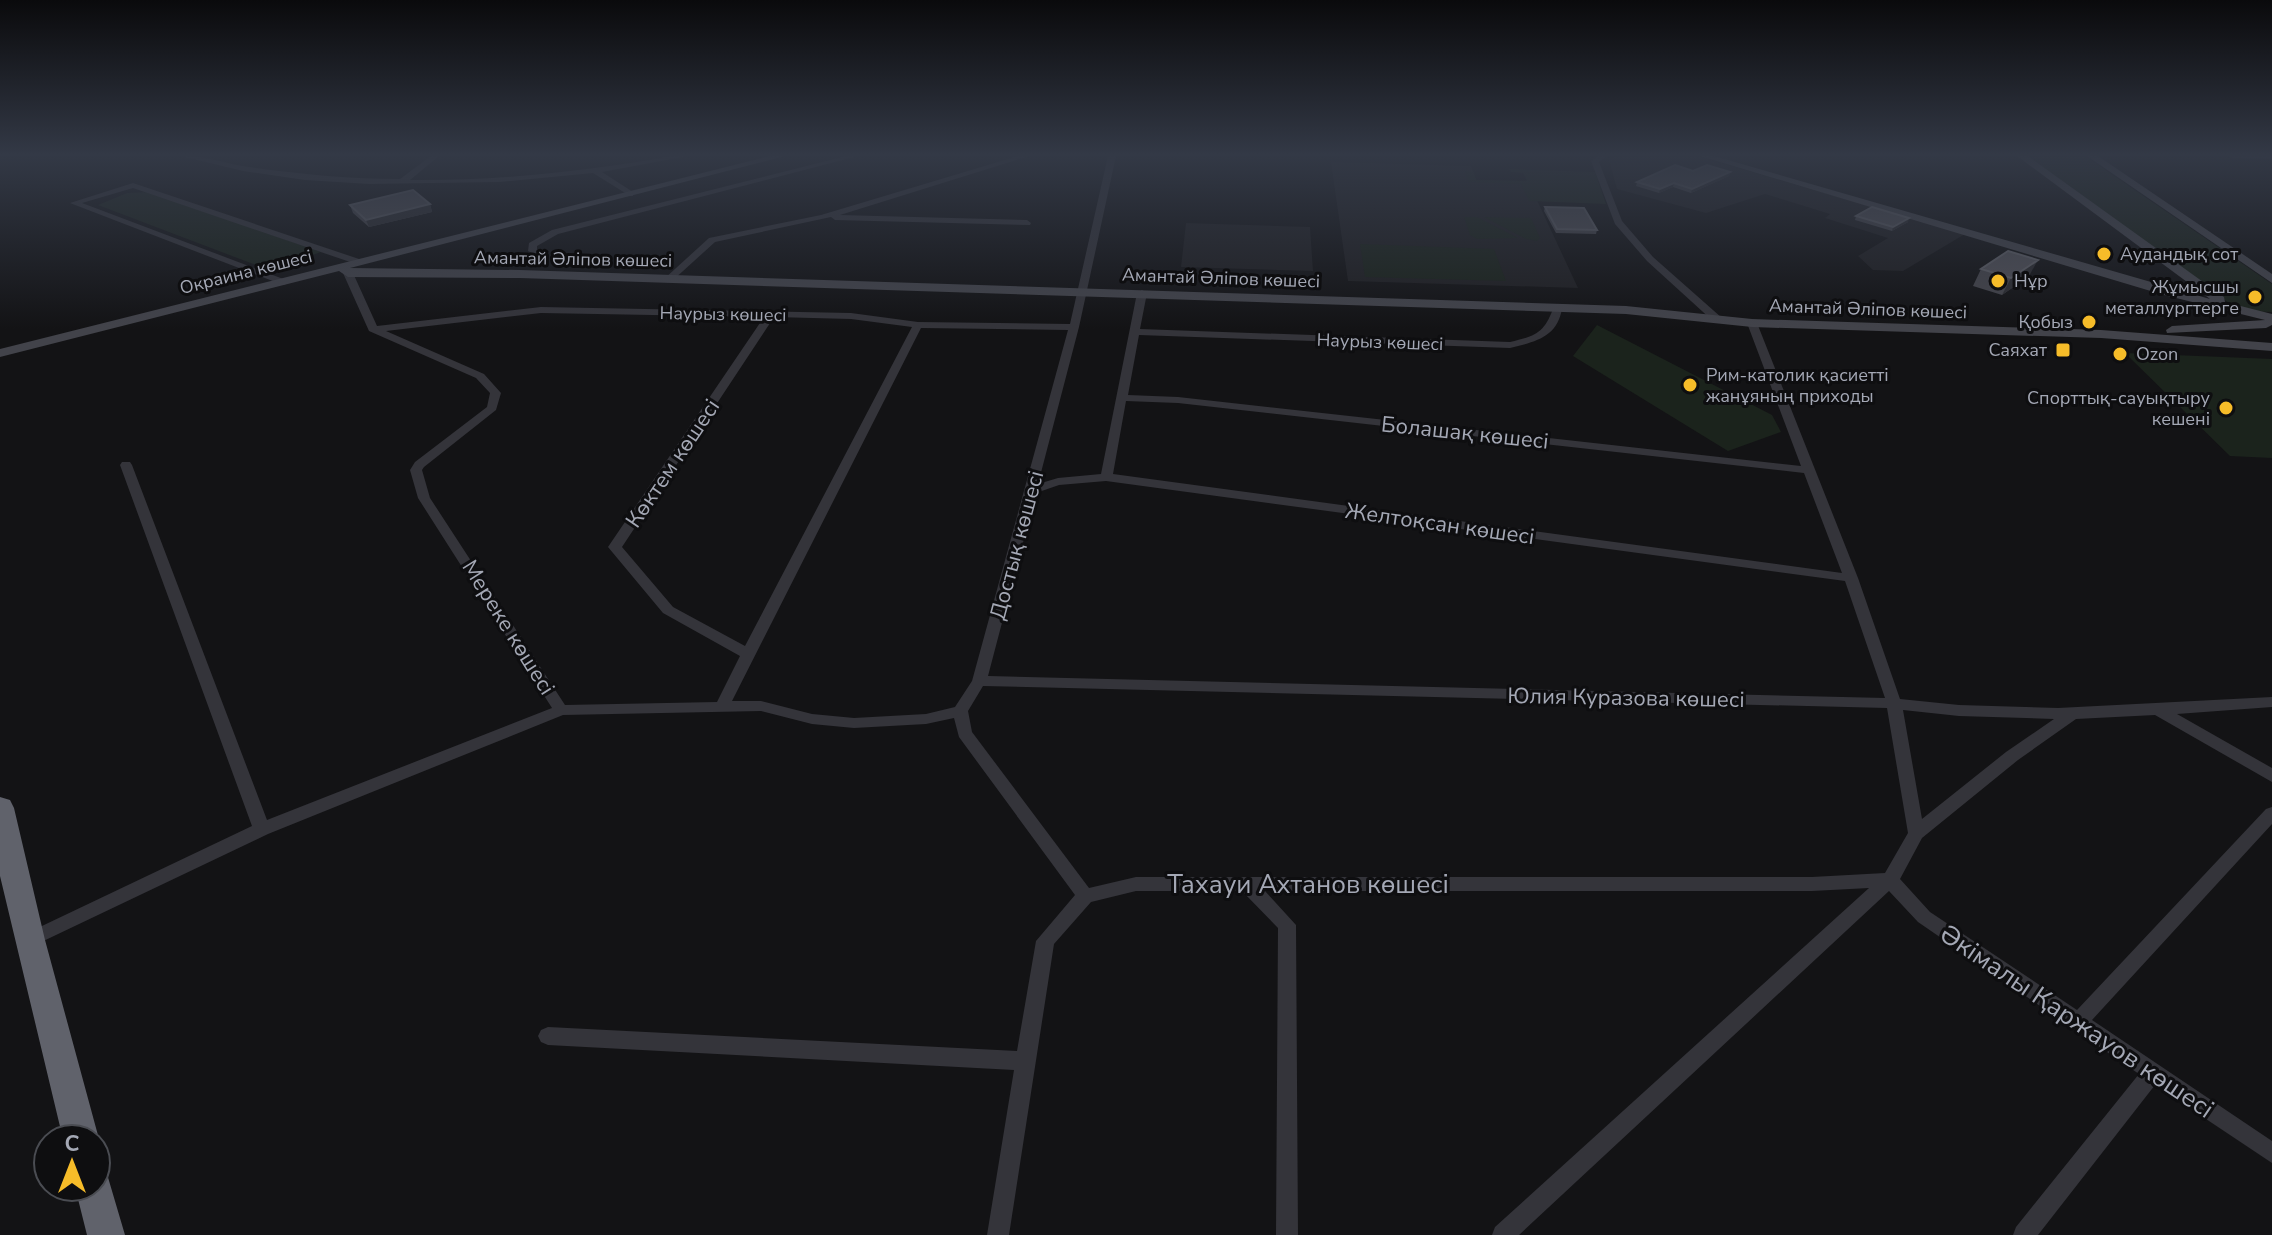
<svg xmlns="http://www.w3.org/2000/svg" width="2272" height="1235" font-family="'Nunito Sans',sans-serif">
	<rect width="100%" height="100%" fill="#131315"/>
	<path fill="#1f1f22" d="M1615,156H1697L1965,234L1903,271L1873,270L1858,256L1888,238L1825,218L1830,214L1765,194L1706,213L1617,189L1609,160Z
		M1331,162L1471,166L1476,180L1528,181L1578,288L1348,281Z
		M1186,223L1310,227L1313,271L1181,267Z"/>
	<path fill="#1b231c" d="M2028,156H2085L2272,284V312L2240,311Z
		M1509,169L1595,172L1606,204L1529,201L1521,184L1469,182L1465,171H1473L1476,180L1527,181L1523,173L1511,172Z
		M149,192L321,252L279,267H261L98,205L127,193Z
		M1464,217H1477L1518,238L1477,239L1470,235Z
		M1484,217L1531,218L1540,238L1537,241L1526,239Z
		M1360,244L1494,249L1506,281L1365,277Z
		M1597,325L1772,415L1781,432L1728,451L1573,356Z
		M2125,353L2272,359V458L2230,456Z"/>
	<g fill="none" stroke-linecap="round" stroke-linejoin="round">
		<path fill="#34343a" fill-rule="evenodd" d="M181,156C204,155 227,164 249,167C300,174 350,179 400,179L431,156H439L410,180C499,181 586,171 673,156H688L602,172L633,192V196H630L593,173L499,182L369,184L305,180L243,171Z
			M846,156H858L558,234L537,246V249L544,252V256H538L528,251L529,243L552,230Z
			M1018,156H1029L840,215L1027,220L1031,223L1030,225L835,220L831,217L715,242L672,281L664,279L709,238L821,215Z
			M1108,156H1116L1079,327L1038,484L1058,478L1101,474L1137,293L1142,290L1147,293L1140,329L1510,342C1537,336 1545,332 1554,306L1562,308C1558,337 1535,342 1510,348L1139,335L1128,395L1178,397L1801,466L1747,323L1752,320L1757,323L1858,578L1900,699L1959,705L2058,708L2272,697V707L2177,714L2272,768V782L2155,715L2076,719L2018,760L1922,838L1900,879L1930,912L2077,1010L2266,809L2272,807V824L2092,1020L2272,1141V1163L2155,1085L2038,1235H2013L2016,1227L2139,1074L1918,922L1889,891L1519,1235H1492L1495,1227L1869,888L1812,891H1265L1296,925L1298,1235H1276L1278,928L1242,891H1136L1091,902L1054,944L1009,1235H987L1014,1070L548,1045L541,1042L538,1036L541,1030L548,1027L1017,1051L1036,941L1075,895L959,737L954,718L926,724L854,728L812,724L761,711L563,715L268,834L35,945L29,948L23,945L20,940L23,935L252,826L120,465L122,462H130L132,465L267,820L552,708L418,498L410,470L415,462L487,407L490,393L476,378L369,331L343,273L345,271L353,273L377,326L541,307L851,313L918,322L1070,324ZM541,313L764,317L608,547L663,613L740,656L717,702L565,705L430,498L422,470L424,467L496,410L501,393L484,374L386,331ZM774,317L851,319L912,327L745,646L673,607L622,547ZM921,328L1068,330L972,681L955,707L926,714L854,718L812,714L761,701H732ZM1126,401L1178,403L1804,473L1842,573L1113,474ZM1106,481L1845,581L1885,698L988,676L1036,493L1059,485ZM983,686L1887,708L1908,833L1885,873L1812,877H1136L1089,888L972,732L968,711ZM1903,710L1959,716L2054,719L2006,752L1922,819Z
			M1598,156H1607L1599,162L1622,221L1653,257L1722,318V322H1714L1647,261L1615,224L1591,161Z
			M2229,156H2272V159L2233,158Z
			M133,183L362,260L364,262L356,264L133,188L82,203L286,280V284L283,285L70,203Z"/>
		<path fill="#42434a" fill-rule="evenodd" d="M770,156H785L350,268L520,270L1626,306L1752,319L2101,330L2272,343V351L2101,338L1752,327L1626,314L520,278L348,277L339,271L0,357V349Z
			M1700,156H1714L2210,299L2017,156H2028L2224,297L2225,302L2272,314V325L2266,328L2167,333L2166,330L2172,326L2265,320L2164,295Z
			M2087,156H2098L2272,274V283Z"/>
		<path fill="#60626b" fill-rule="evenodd" d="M0,797L10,800L14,808L45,940L99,1139L96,1146V1139H63L0,876Z
			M96,1169L107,1174L125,1235H87L75,1187H96Z"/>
	</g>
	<path fill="#44444a" d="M1693,171L1730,172L1729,176L1691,193L1673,187L1659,193L1636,186L1637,182Z
		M430,204L432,212L369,227L353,213L350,205Z
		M1545,207L1597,230L1596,234L1556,233L1544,211Z
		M1856,216L1908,222L1892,231L1855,220Z
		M1981,269L2029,276L2002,295L1973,286Z"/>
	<path fill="#2c2c30" d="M1730,172L1729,176L1691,193L1692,189Z
		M1674,183L1673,187L1659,193L1660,189Z
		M430,204L432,212L369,227L366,220Z
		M1909,218L1908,222L1892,231L1893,227Z
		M2038,260L2029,276L2002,295L2011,278Z"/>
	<path fill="#4f4f56" stroke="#5c5d64" stroke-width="2" d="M1675,165L1693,171L1707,165L1730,172L1692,189L1674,183L1660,189L1637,182Z
		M413,190L430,204L366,220L350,205Z
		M1545,207L1584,208L1597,230L1557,229Z
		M1872,207L1909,218L1893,227L1856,216Z
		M2008,251L2038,260L2011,278L1981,269Z"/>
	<linearGradient id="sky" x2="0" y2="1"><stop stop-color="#0a0a0c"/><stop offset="0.47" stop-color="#333946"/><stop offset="1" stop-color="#333946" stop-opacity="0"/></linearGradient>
	<rect width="2272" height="329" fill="url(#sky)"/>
	<g fill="#f6bc29" stroke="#0e0e10" stroke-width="3">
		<circle cx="2104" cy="254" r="8"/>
		<circle cx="1998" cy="281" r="8"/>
		<circle cx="2255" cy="297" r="8"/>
		<circle cx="2089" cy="322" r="8"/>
		<rect x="2055" y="342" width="16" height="16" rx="4"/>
		<circle cx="2120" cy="354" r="8"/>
		<circle cx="1690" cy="385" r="8"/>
		<circle cx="2226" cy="408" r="8"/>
	</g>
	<g text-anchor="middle" stroke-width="6" stroke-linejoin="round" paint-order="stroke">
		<g font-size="18" fill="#a4a8b5" stroke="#0e0e10" text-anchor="start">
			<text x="2120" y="260">Аудандық сот</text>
			<text x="2014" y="287">Нұр</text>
			<text x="2239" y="293" text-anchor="end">Жұмысшы<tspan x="2239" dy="21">металлургтерге</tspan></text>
			<text x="2073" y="328" text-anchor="end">Қобыз</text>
			<text x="2047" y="356" text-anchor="end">Саяхат</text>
			<text x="2136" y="360">Ozon</text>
			<text x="1706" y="381">Рим-католик қасиетті<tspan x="1706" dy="21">жанұяның приходы</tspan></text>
			<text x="2210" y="404" text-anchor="end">Спорттық-сауықтыру<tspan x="2210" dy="21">кешені</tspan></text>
		</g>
		<g font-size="18" fill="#a4a8b5" stroke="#0e0e10">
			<text transform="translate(573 259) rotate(1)" y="6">Амантай Әліпов көшесі</text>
			<text transform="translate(246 272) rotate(-14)" y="6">Окраина көшесі</text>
			<text transform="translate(1221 278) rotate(2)" y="6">Амантай Әліпов көшесі</text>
			<text transform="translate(1868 309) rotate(2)" y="6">Амантай Әліпов көшесі</text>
			<text transform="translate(723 314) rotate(1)" y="6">Наурыз көшесі</text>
			<text transform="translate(1380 342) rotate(2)" y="6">Наурыз көшесі</text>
		</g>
		<g font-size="22" fill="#a4a8b5" stroke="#0e0e10">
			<text transform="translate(1465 432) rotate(6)" y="8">Болашақ көшесі</text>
			<text transform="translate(672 463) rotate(-56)" y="8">Көктем көшесі</text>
			<text transform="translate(1440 523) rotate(8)" y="8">Желтоқсан көшесі</text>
			<text transform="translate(1016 545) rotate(-75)" y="8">Достық көшесі</text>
			<text transform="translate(509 627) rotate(58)" y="8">Мереке көшесі</text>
			<text transform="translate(1626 697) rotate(1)" y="8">Юлия Куразова көшесі</text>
		</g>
		<g font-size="26" fill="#a4a8b5" stroke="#0e0e10">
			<text x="1308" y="893">Тахауи Ахтанов көшесі</text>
			<text transform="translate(2077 1021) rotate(34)" y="9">Әкімалы Қаржауов көшесі</text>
		</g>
	</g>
	<g transform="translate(72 1163)"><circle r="38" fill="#0e0e10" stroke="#4a4c52" stroke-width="2"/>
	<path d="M0-6L14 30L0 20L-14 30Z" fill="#f6bc29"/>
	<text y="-12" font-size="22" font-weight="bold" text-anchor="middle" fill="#a4a8b5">С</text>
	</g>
</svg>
